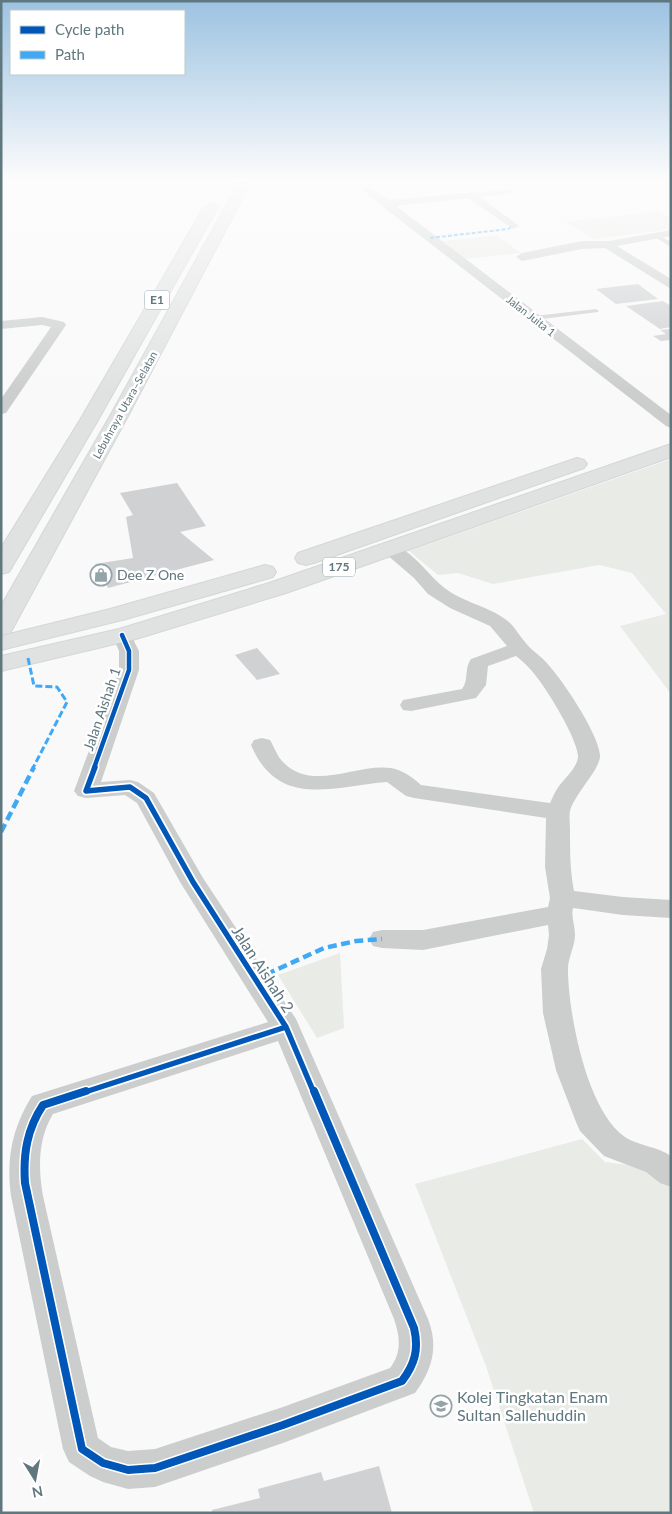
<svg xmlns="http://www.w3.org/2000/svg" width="672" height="1514" font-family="Lato,sans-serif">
	<rect width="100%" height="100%" fill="#f9f9f9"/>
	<path fill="#e8ebe6" d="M658,211L671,217V229L594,239L565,222Z
		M497,235L521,253L465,259L443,241Z
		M671,459V694L620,626L666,614L632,573L599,565L493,584L458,573L438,575L409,551Z
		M340,953L344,1028L317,1038L278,975Z
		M582,1139L605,1162L658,1169L671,1189V1513H534L486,1366L415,1184Z"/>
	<path fill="#cfd1d2" d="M638,284L658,299L616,304L596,289Z
		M663,301L671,306V327L660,329L626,306Z
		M671,329V340L661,341L653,336L666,334L660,330Z
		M177,483L206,526L180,532L214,560L108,588L95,564L133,558L126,517L133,515L120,493Z
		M257,648L280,674L257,680L235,655Z
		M379,1466L392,1513H212V1510L260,1498L258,1489L321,1472L324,1481Z"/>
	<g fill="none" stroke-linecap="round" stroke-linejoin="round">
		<g stroke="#d5d6d6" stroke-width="2">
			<path id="highway" d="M240,180H252L128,416L13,628L10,633L1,635V606L110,416Z
				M211,203L218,207L98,420L12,567L9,572L1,574V548L80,420L204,207Z
				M671,444V457L286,593L136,639L1,671V656L119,629L269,583Z
				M577,458L584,460L587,464L584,468L314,563L306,565L298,563L295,558L298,553Z
				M265,565L273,567L276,572L273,577L126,619L1,650V636L110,609Z"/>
		</g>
		<path fill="#cccece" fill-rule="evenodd" d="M653,234H657L671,242V247L653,236Z
			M596,309L599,311L598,312L534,320L531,318L534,316Z"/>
		<path fill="#cccece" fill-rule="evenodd" d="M367,186L389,200L512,189L513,191L512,193L480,197L517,224L519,226L513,229L468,198L396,206L671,415V428L666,426L382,206L363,191L362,189Z
			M671,230V236L617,246L671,279V289L605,248L582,249L522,261L516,257L522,253L582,241H609Z
			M42,317L64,322L66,325L6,413L1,414V399L51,327L42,325L1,329V321Z
			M392,545C412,550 426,572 441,585C460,602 486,605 505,619C514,625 518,634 525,642C530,649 538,654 544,660C560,676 598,732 600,755C601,769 575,793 570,811C569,817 570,824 570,830C570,851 570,870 574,891L623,897L671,900V918L623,915L573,908C571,917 575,925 575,935C575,947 567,959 568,972C569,1016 587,1111 625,1137C638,1146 657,1146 671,1156V1187L660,1183L646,1172L604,1156L580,1131L576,1122L556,1070L543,1013L541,969L547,949L549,935L548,925L423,950L382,948L373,946L369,939L373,932L382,930H423L548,907L550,898L545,867L546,818L414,798L406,796L387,782C333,786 279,810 251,745L254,740L262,738L270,740C275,748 277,757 284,763C313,792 357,763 391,768C403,770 412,777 421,785L550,803C553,797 555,791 559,786C565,778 577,768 578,757C579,740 543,682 530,669C526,664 521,660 516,656L488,666L486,685L476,698L411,711L403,710L400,705L403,700L462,689C469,680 464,668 471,659L507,646L490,626L450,608L428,594L414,578L386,554L383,550L386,546Z
			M122,629L129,631L139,651V670L101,782L130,780L138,782L154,793L203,878L296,1019L428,1319C439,1347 432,1370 415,1393L283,1443L155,1487L128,1489L103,1482L90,1476L69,1462L63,1449L11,1196C6,1159 12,1128 32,1096L268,1022L180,882L137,803L125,795L86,798L78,796L74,791L119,670V651L112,635L115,631ZM278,1041L394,1319C400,1337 402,1352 390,1368L283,1407L155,1449L128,1451L111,1447L98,1438L43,1196C38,1167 38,1139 53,1114Z"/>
		<use href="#highway" fill="#e0e1e1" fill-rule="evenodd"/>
		<path stroke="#3fa9f5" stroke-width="2" stroke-dasharray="4 2" stroke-linecap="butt" d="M430,238L508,229L513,226"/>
		<path stroke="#3fa9f5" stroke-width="3" stroke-dasharray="7 3" stroke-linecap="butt" d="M28,658L34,686L57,687L67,702L33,768"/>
		<path stroke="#3fa9f5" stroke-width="4.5" stroke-dasharray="9 4.5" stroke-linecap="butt" d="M1,832L34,767
			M254,980L324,948L356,941L382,939"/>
		<g stroke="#fff" stroke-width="7">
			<path id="cycleway-far2" d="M94,768L129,670V651L122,635"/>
		</g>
		<g stroke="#fff" stroke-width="9">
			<path id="cycleway-far1" d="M95,767L86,791L130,787L146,798L193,882L286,1027
				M286,1027L314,1093
				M82,1093L286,1027"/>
		</g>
		<g stroke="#fff" stroke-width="11">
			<path id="cycleway" d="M86,1091L43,1105C27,1129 23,1154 25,1183L82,1449L103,1463L128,1470L155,1468L283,1425L402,1381C415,1364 419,1349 414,1328L314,1091"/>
		</g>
		<use href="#cycleway-far2" stroke="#0057b8" stroke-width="4.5"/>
		<use href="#cycleway-far1" stroke="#0057b8" stroke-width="5.5"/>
		<use href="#cycleway" stroke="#0057b8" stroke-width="8"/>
	</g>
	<linearGradient id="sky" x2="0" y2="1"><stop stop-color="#9cc2e1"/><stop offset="0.46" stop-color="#fcfcfc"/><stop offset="1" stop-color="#fcfcfc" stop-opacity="0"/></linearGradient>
	<rect width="672" height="392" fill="url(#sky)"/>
	<defs>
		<g id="shop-ring" transform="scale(1.125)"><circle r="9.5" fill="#fff" stroke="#95a4a9" stroke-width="1.5"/><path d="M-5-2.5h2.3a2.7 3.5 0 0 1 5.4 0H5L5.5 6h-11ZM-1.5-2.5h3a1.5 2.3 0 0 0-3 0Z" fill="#95a4a9"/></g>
		<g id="school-ring" transform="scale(1.125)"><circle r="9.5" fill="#fff" stroke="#95a4a9" stroke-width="1.5"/><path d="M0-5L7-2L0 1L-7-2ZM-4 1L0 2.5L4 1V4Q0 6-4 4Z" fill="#95a4a9"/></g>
	</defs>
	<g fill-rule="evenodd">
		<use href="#shop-ring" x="101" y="575"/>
		<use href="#school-ring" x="441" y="1406"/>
	</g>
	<g text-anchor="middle" stroke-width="5" stroke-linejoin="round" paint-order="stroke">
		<g font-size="11" fill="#5f777e" stroke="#fff">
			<text transform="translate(531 316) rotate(38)" y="4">Jalan Juita 1</text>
			<text transform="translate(125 405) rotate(-61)" y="4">Lebuhraya Utara–Selatan</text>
		</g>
		<g fill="#fff" stroke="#8fa0a5" stroke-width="1">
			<rect x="144.5" y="290.5" width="25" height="19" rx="4"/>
			<rect x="323" y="557.5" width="32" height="19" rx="4"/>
		</g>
		<g font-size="12" font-weight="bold" fill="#5f777e">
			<text x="157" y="304">E1</text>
			<text x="339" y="571">175</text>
		</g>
		<g font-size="14" fill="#5f777e" stroke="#fff" text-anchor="start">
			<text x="117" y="580">Dee Z One</text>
		</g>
		<g font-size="14" fill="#5f777e" stroke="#fff">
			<text transform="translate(102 709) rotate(-71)" y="5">Jalan Aishah 1</text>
		</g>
		<g font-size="16" fill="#5f777e" stroke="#fff">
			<text transform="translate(263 969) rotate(57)" y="6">Jalan Aishah 2</text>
		</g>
		<g font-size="16" fill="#5f777e" stroke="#fff" text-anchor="start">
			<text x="457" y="1403">Kolej Tingkatan Enam<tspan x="457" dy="18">Sultan Sallehuddin</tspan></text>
		</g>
	</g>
	<rect width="672" height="1514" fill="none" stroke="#5f777e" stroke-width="5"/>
	<rect x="10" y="10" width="175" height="65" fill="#ffffff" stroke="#bfc9cb"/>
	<rect x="20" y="26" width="25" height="8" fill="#0057b8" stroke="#bfc9cb"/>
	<text x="55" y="35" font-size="15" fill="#5f777e">Cycle path</text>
	<rect x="20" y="51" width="25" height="8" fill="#3fa9f5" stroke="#bfc9cb"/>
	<text x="55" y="60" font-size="15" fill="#5f777e">Path</text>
	<g transform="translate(35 1479) rotate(169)" stroke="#ffffff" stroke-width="4" paint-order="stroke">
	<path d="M0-4L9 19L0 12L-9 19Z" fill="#5f777e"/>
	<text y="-8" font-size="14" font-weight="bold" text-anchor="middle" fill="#5f777e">N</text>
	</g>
</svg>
